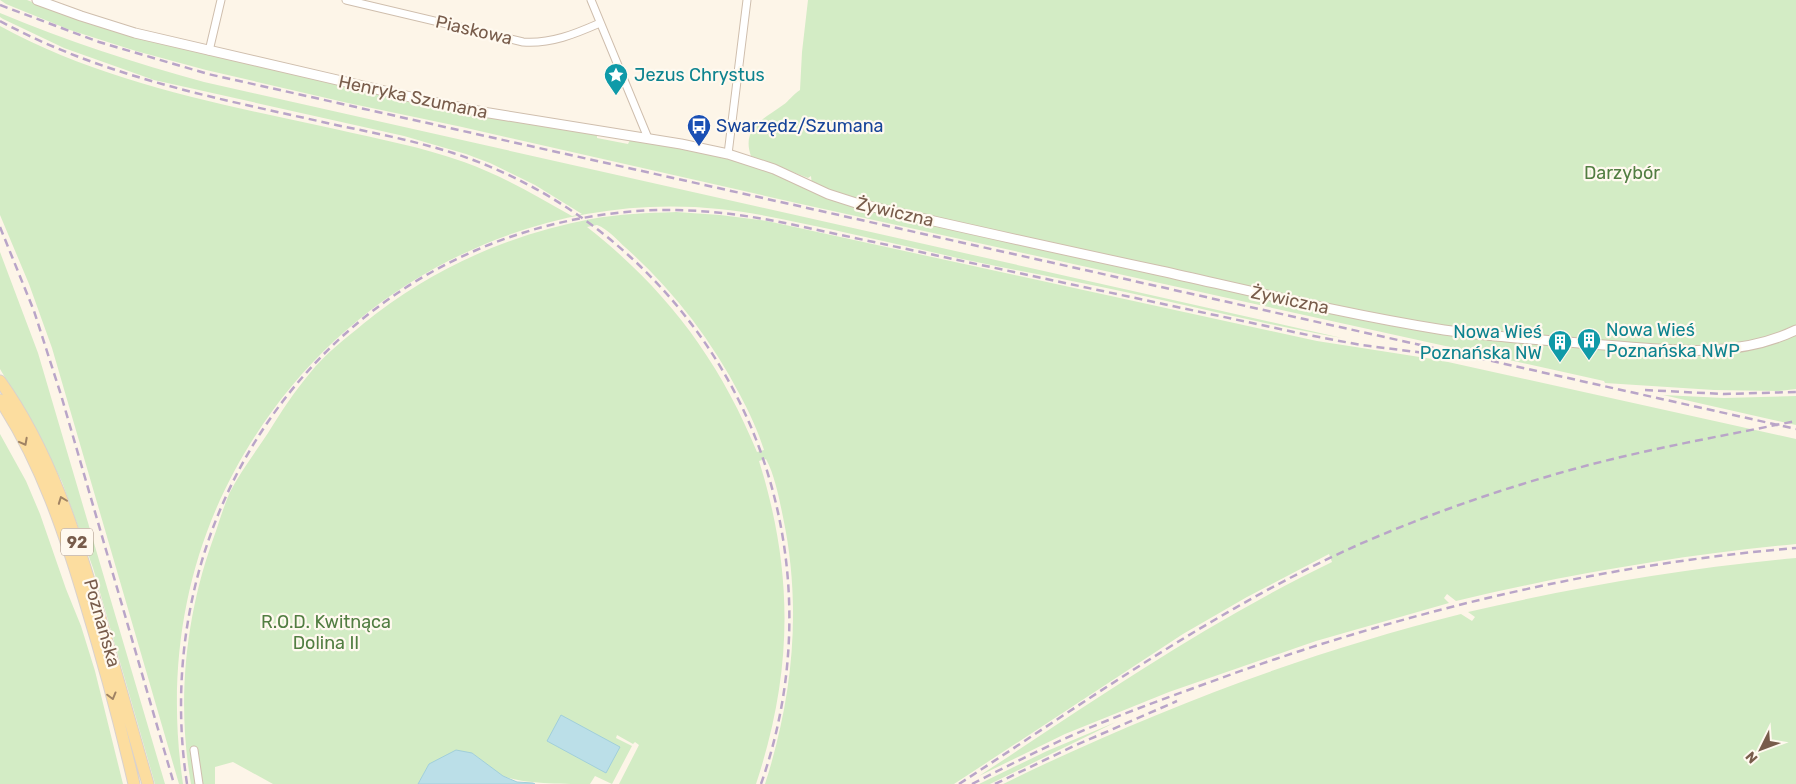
<svg xmlns="http://www.w3.org/2000/svg" width="1796" height="784" font-family="Rubik,sans-serif">
	<rect width="100%" height="100%" fill="#fdf5e8"/>
	<path fill="#d3ecc5" fill-rule="evenodd" d="M0,0H27L82,21L129,36L454,111L597,135V138L628,144L630,140C668,146 706,151 743,163C782,175 818,196 858,208L1340,314L1474,337L1605,348V345L1462,332L1377,318L1059,249L856,203L836,197L812,187L811,176L808,178L751,156C741,128 764,119 783,105C789,101 792,95 800,90L802,52L808,0H1796V389L1779,391L1714,390L1605,383L1604,381L801,204L462,127L348,103L206,70L136,51L70,30L6,4Z
		M0,13C67,41 135,63 204,82L1342,338C1271,326 1200,308 1130,293C1074,281 1018,271 962,259C920,249 877,240 834,230C796,222 758,213 719,209C547,191 375,271 273,410C192,520 163,649 183,784H179L52,348L29,284L0,215V26C104,83 221,104 335,129C379,139 422,147 464,162C503,176 536,196 572,216L582,214L535,185L490,163L466,154L404,136L154,80L64,48L3,19L0,17Z
		M676,212L720,215L767,221L1317,341L1439,360L1796,439V544C1681,555 1569,574 1456,601L1447,594L1444,598L1449,603L1316,641L1169,692L1065,734L979,776C1094,700 1208,622 1332,562L1329,554L1247,597L1183,634L954,784H765C793,697 802,607 783,517C779,498 775,476 766,459L759,461C794,573 793,672 756,784H619L639,745L635,742L633,744L617,735L616,738L632,746L612,784L595,776L590,784C567,784 523,784 503,776C492,770 482,760 472,753L429,764L418,784H273L233,762L215,767V784H191C176,699 186,611 216,531C220,519 224,506 229,494C240,472 255,453 268,433C281,412 294,392 310,373C325,354 345,339 363,324C429,270 507,235 591,219C619,214 648,213 676,212ZM597,225C608,229 617,240 626,248C673,290 711,339 740,395C749,412 758,431 764,450L757,452C719,359 665,288 587,227Z
		M0,252L38,353L165,784H155L93,568L62,482L34,426L0,369Z
		M1663,395L1724,398L1796,396V425Z
		M0,434L26,481L40,514L66,589L81,626L95,671L123,784H0Z
		M1796,558V784H1003C1150,712 1302,654 1461,614L1472,621L1475,617L1468,612C1576,587 1685,568 1796,558Z
		M1116,722L990,784H979L1047,751Z"/>
	<path fill="#bbdfe8" stroke="#a1cfda" d="M561,715L620,747L606,773L547,741Z
		M456,750L472,753L503,776L517,782L533,783L535,784H418L429,764Z"/>
	<g fill="none" stroke-linecap="round" stroke-linejoin="round">
		<g stroke="#cfbead" stroke-width="9">
			<path id="minor" d="M346,0L523,42C551,44 575,34 600,23
				M591,0L648,138
				M209,51L221,0
				M728,154L747,0
				M194,750L199,784"/>
		</g>
		<g stroke="#cfbead" stroke-width="11">
			<path id="tertiary" d="M37,0L81,16L135,33L432,102L483,112L681,144L728,154L774,169L828,194L856,203C957,227 1059,249 1161,271C1255,292 1349,315 1444,330C1493,337 1543,340 1592,344C1661,349 1732,361 1796,330"/>
		</g>
		<g stroke="#d9d1cd" stroke-width="13">
			<path id="primary" d="M0,381C50,451 76,535 100,617C116,672 132,728 148,784
				M0,400C41,462 65,534 86,605C104,664 120,724 134,784"/>
		</g>
		<use href="#minor" stroke="#fff" stroke-width="7"/>
		<use href="#tertiary" stroke="#fff" stroke-width="9"/>
		<use href="#primary" stroke="#fcdd9f" stroke-width="11"/>
		<path stroke="#b9a5c8" stroke-width="2.5" stroke-dasharray="8 5" stroke-linecap="butt" d="M0,5L99,42L208,74L1796,429
			M0,21C105,78 221,99 336,125C375,133 415,141 453,153C593,198 710,311 760,450C799,558 799,676 761,784
			M0,227L34,311L61,395L174,784
			M1645,390L1724,394L1796,392
			M187,784C145,508 328,251 608,214C673,205 736,212 799,226L1308,335L1361,345L1425,353
			M959,784C1090,699 1217,608 1360,544C1429,514 1501,489 1574,469C1647,449 1722,436 1796,421
			M972,784C1011,764 1049,745 1089,728C1137,708 1186,691 1235,673C1416,609 1604,564 1796,548
			M995,784L1074,746L1177,701"/>
	</g>
	<defs><path id="oneway-chevron" d="M-2-3.5L2.5 0L-2 3.5" fill="none" stroke-width="1.6" stroke-linecap="round" stroke-linejoin="round" transform="scale(1.25)"/></defs>
	<g stroke="#a08364">
		<use href="#oneway-chevron" transform="translate(24 442) rotate(62)"/>
		<use href="#oneway-chevron" transform="translate(62 500) rotate(-111)"/>
		<use href="#oneway-chevron" transform="translate(112 696) rotate(75)"/>
	</g>
	<defs>
		<g id="sight-pin" transform="scale(1.25)"><path d="M0 17L-7.5 6A9.5 9.5 0 1 1 7.5 6Z" fill="#0f9aa8" stroke="#fff9ef"/><path d="M0-6L1.8-2.2L6-1.7L2.9 1.2L3.7 5.4L0 3.3L-3.7 5.4L-2.9 1.2L-6-1.7L-1.8-2.2Z" fill="#fff"/></g>
		<g id="bus-pin" transform="scale(1.25)"><path d="M0 17L-7.5 6A9.5 9.5 0 1 1 7.5 6Z" fill="#1a4fb4" stroke="#fff9ef"/><path d="M-5-6H5V4H4V6H2V4H-2V6H-4V4H-5ZM-3.5-4V0h7V-4ZM-3.5 1.2v1.5H-2V1.2ZM2 1.2v1.5H3.5V1.2Z" fill="#fff"/></g>
		<g id="building-pin" transform="scale(1.25)"><path d="M0 17L-7.5 6A9.5 9.5 0 1 1 7.5 6Z" fill="#0f9aa8" stroke="#fff9ef"/><path d="M-4-6H4V6H1V3H-1V6H-4ZM-2.5-4.3h1.7v1.8h-1.7ZM.8-4.3h1.7v1.8H.8ZM-2.5-1h1.7V.8h-1.7ZM.8-1h1.7V.8H.8Z" fill="#fff"/></g>
	</defs>
	<g fill-rule="evenodd">
		<use href="#sight-pin" x="616" y="75"/>
		<use href="#bus-pin" x="699" y="126"/>
		<use href="#building-pin" x="1589" y="340"/>
		<use href="#building-pin" x="1560" y="342"/>
	</g>
	<g text-anchor="middle" stroke-width="4.5" stroke-linejoin="round" paint-order="stroke">
		<rect fill="#fff9ef" stroke="#a08b7c" stroke-width="1" x="61" y="528.5" width="32" height="27" rx="4"/>
		<g font-size="16" font-weight="bold" fill="#785c4b">
			<text x="77" y="548">92</text>
		</g>
		<g font-size="18" fill="#785c4b" stroke="#fff9ef">
			<text transform="translate(474 30) rotate(13)" y="6">Piaskowa</text>
			<text transform="translate(413 97) rotate(12)" y="6">Henryka Szumana</text>
			<text transform="translate(895 212) rotate(13)" y="6">Żywiczna</text>
			<text transform="translate(1290 300) rotate(12)" y="6">Żywiczna</text>
			<text transform="translate(102 623) rotate(74)" y="6">Poznańska</text>
		</g>
		<g font-size="18" fill="#0d838f" stroke="#fff9ef" text-anchor="start">
			<text x="634" y="81">Jezus Chrystus</text>
			<text x="1606" y="336">Nowa Wieś<tspan x="1606" dy="21">Poznańska NWP</tspan></text>
			<text x="1542" y="338" text-anchor="end">Nowa Wieś<tspan x="1542" dy="21">Poznańska NW</tspan></text>
		</g>
		<g font-size="18" fill="#164399" stroke="#fff9ef" text-anchor="start">
			<text x="716" y="132">Swarzędz/Szumana</text>
		</g>
		<g font-size="18" fill="#527e42" stroke="#fff9ef">
			<text x="1622" y="179">Darzybór</text>
			<text x="326" y="628">R.O.D. Kwitnąca<tspan x="326" dy="21">Dolina II</tspan></text>
		</g>
	</g>
	<g transform="translate(1761 749) rotate(228)" stroke="#fff9ef" stroke-width="4" paint-order="stroke">
	<path d="M0-4L9 19L0 12L-9 19Z" fill="#785c4b"/>
	<text y="-8" font-size="14" font-weight="bold" text-anchor="middle" fill="#785c4b">N</text>
	</g>
</svg>
